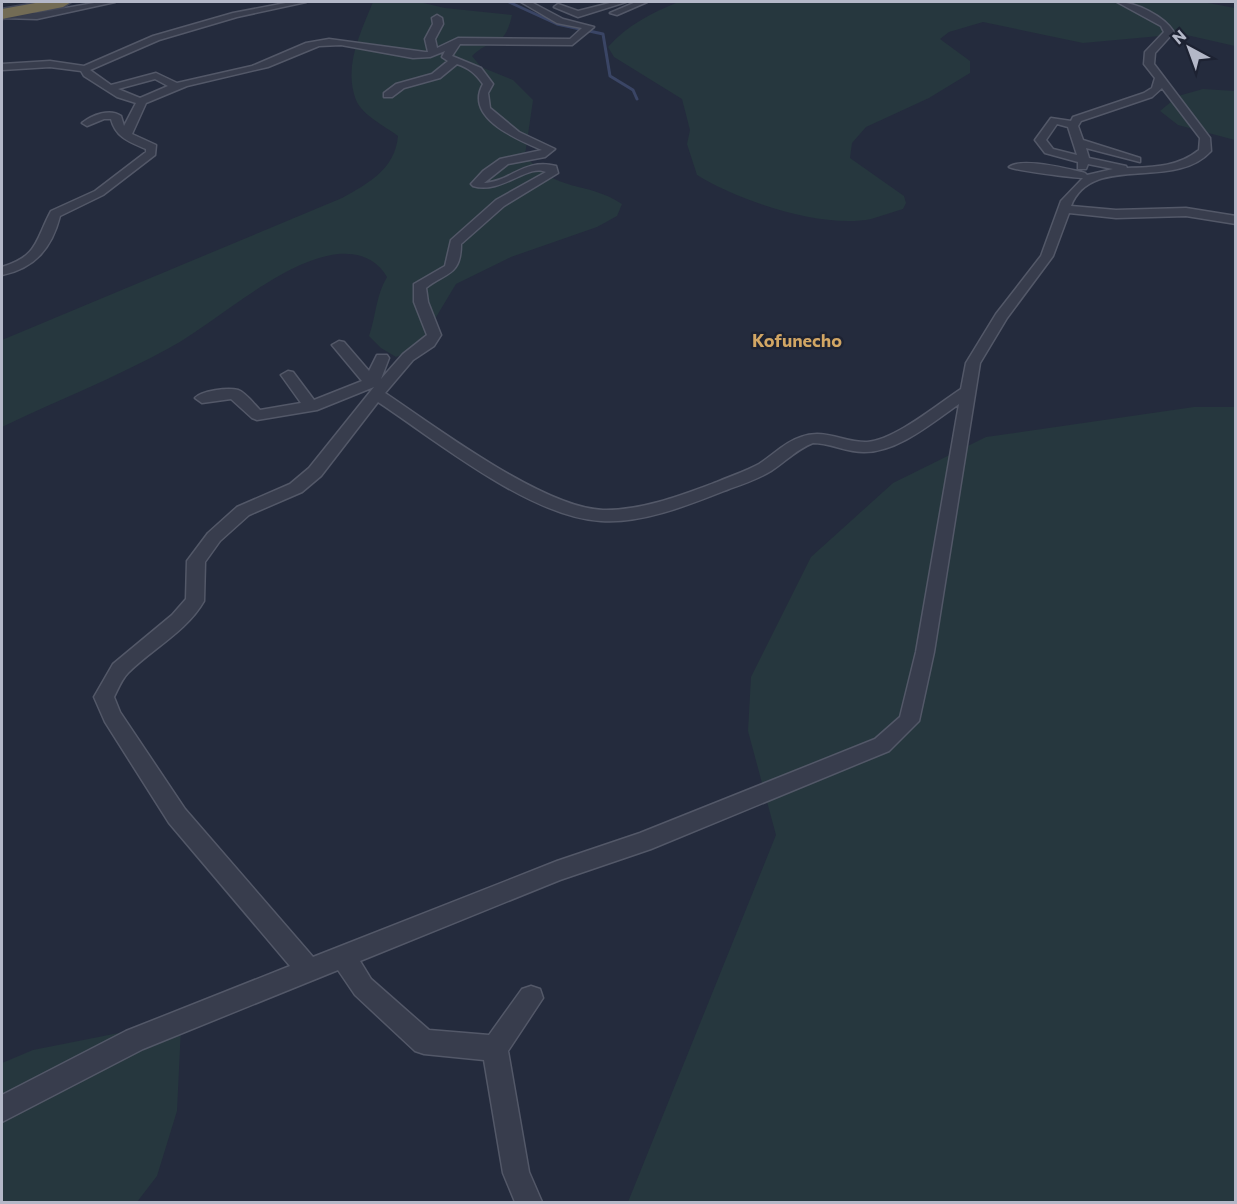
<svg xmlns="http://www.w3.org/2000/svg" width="1237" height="1204" font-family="Commissioner,sans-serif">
	<rect width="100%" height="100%" fill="#242b3d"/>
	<path fill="#26373e" d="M373,2H419L445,8L512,15C504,51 492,36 472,56L481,67L513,80L533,100L525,155C556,194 586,180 622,204L617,216L597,227L511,257L456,284L418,347L396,357L381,348L369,336C376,316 376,295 387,277C377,259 358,252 338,254C283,260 219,320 171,347C117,377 58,400 2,427V340L342,198C369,183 395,169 398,136C385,126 363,116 356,100C343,66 361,32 373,2Z
		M678,2H1203L1235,8V46L1182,34L1083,43L983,22L949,32L940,39L970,61V73L929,98L866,127L852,143L850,158L904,196L906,203L903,209C892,212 882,216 871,219C822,229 739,201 697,175L687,144L690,130L682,99L614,57L608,47C627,25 652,13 678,2Z
		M1203,89L1235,91V140L1178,125L1160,111L1178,96Z
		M1194,407H1235V1202H628L776,835L748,731L751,677L811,557L893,483L986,437Z
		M154,1026L181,1027L177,1111L157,1176L137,1202H2V1063L33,1050Z"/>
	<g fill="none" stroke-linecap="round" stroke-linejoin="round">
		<path stroke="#3a4565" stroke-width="3" d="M509,2L557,24L603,34L610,76L633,90L637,99"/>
		<g stroke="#535868" stroke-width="3">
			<path id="street" d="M100,2H115L37,19L2,18V12L37,13Z
				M291,2H306L237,17L159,40L90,70L111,85L156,73L177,83L252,66L306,43L329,39L425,52H428L425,39L433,24L432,18L437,15L442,18L443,24L435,39L437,48L458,38L570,39L582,28L557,23L521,2H531L563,19L594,27L572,45L460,44L452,56L481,68L493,84L488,93L490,108L519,132L555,149L545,157L508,164L484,183C512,181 524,158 556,166L558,173L504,206L461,244C461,276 446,272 426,288L428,302L441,335L434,346L413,360L385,393C436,427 543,508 603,510C641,511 682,495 717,482C731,476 746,471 759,464C773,455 785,442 801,437C825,428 844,443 867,442C895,440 938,404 961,389L966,363L996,314L1041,256L1061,201L1083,178C1073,178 1013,170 1009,167C1022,157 1069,169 1085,173L1087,175L1113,169L1088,164L1086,169H1078V162L1045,153L1035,140L1051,118L1071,121L1073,117L1144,93L1152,88L1155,78L1144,64L1145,52L1164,32L1161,26L1117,2C1136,2 1164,16 1174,32L1155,53L1154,64L1210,138L1211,151C1174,192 1092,152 1071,206L1116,210L1186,208L1236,216V224L1186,216L1116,218L1069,213L1053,256L1007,318L980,363L934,652L919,721L889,751L651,849L560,880L360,961L371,979L429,1030L489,1035L522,989L531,986L540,989L543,998L508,1051L529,1172L542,1202H515L503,1173L484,1060L424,1054L415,1051L355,995L338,970L143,1049L2,1122V1095L126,1031L290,966L169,823L105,722L94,697L113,664L172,615L186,599L187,561L208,533L237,507L290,484L309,468L374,387L317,410L257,420L252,418L231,399L202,403L195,398C201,391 228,387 238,390C246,393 254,404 260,410L301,403L281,375L288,371L293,372L314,400L362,381L332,345L339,341L344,342L369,371L377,355H387L389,358L381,379L403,354L427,335L414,302V284L445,266L451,240L496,200L546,172C528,163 501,195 473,186L471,184L483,171L500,159L542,150C517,139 464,118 483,84C475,73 469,68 457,64L440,78L404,88L392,97H384V93L396,84L432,74L448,61L442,57L445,51L430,57L413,58L341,45L319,46L268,67L187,86L146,103L132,134L156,145L155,155L103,195L60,216C52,248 35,268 2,275V267C38,256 35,241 51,211L95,191L146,152V149C130,142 116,138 111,119H104L87,126L82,123C92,115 110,108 121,116L124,126L136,103L117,97L84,76L81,71L50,67L2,70V64L50,61L84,66L153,36L233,13ZM155,79L168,86L140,98L118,89ZM1162,88L1200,138L1199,150C1178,167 1154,167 1127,168L1126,166L1089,158L1086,148L1140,162V158L1083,140L1078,126L1081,121L1152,97ZM1057,124L1068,127L1077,155L1053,149L1046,140ZM378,402C437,441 530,517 601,521C643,524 691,504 729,489C743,484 758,479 771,471C785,462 797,449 813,443C830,443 846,452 863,452C897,453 933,422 959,404L916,652L900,717L875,739L640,833L557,861L313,957L185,809L120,712L114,697C118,689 122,679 128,673C152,649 187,631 204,601L205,562L220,541L249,515L302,492L321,476Z
				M614,2H626L578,17L554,7L558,4L578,11Z
				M636,2H647L617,15L610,13Z"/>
		</g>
		<g stroke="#434858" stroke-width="3">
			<path id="highway" d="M41,2H71L63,7L2,19V9Z"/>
		</g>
		<use href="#street" fill="#383d4d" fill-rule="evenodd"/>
		<use href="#highway" fill="#736c55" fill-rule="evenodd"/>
	</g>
	<g text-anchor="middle" stroke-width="5" stroke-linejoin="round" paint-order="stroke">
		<g font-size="18" font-weight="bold" fill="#d2a664" stroke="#1d2232">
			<text x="797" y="347">Kofunecho</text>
		</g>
	</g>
	<rect width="1237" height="1204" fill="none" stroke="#b4b8c8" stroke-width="6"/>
	<g transform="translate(1189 48) rotate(319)" stroke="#1d2232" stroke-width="4.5" paint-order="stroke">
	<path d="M0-4.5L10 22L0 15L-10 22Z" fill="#b4b8c8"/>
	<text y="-9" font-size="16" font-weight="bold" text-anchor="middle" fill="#b4b8c8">N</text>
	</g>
</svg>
